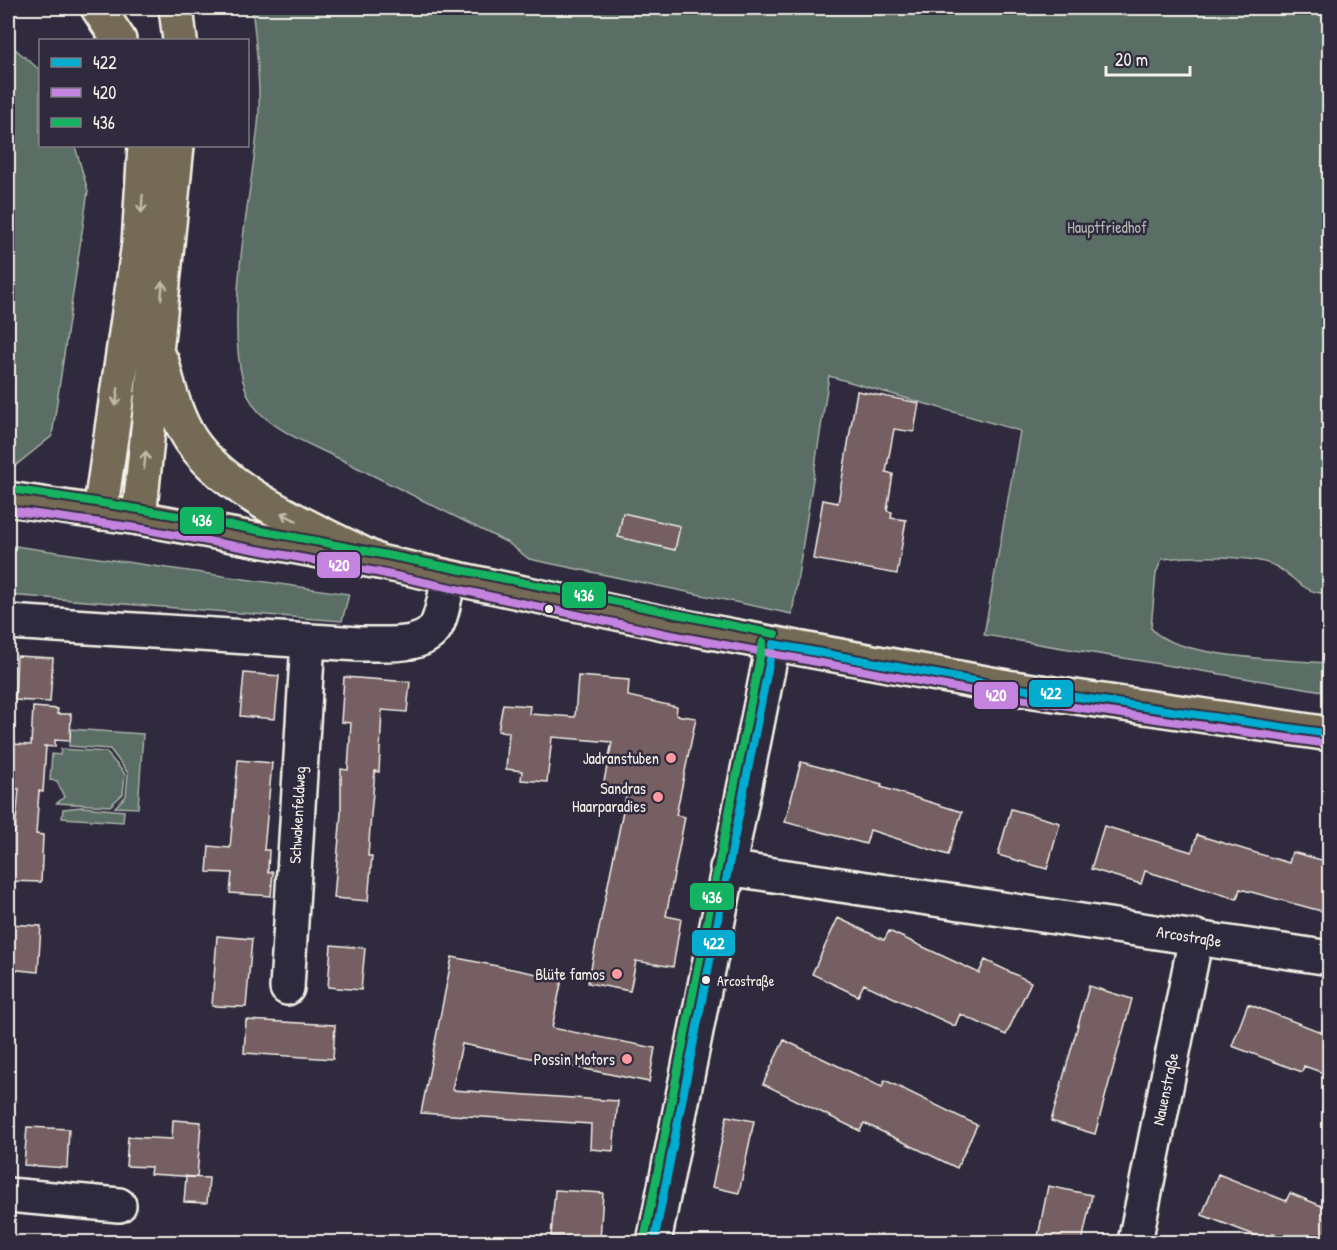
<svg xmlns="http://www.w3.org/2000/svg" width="1337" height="1250" font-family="'Patrick Hand',sans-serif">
	<rect width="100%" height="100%" fill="#2f2a3d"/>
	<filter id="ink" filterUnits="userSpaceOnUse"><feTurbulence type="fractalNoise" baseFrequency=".0167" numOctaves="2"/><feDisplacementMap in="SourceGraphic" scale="12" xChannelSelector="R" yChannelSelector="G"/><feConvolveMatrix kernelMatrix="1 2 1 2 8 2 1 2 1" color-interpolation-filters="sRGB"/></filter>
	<g filter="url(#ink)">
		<path fill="#5a6e66" stroke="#a7b0a7" stroke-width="1.5" d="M252,8H1329V593C1305,595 1296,578 1277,567C1254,554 1189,556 1162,559L1156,573L1151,628C1173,658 1291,660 1329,663V692L984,635L1020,431L829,376L792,614L529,559L508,543C454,516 400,489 346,462C318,448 283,435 260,413C210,365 256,180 259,112C260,78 256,41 252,8Z
			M8,43L40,70V146H75L88,191L52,436L10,470Z
			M8,545L349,594L342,621L8,595Z
			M70,729L143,734L138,808L115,807L126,796L128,773L110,749L69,746Z
			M61,749L106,752L125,774L123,794L110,806L57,803L64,797L57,781L50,780L52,754L60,755Z
			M82,807L124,811L123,822L62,818L63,809Z"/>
		<path fill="#745f62" stroke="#f4f1e8" stroke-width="1.5" d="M857,391L919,403L914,432L894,429L886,472L893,474L887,511L892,512L891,518L906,520L897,574L813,559L823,500L838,503Z
			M623,513L680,526L675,550L618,537Z
			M17,656L53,658L50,702L15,700Z
			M244,673L279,676L275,719L240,716Z
			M578,676L629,680L628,696L677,707L676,715L696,718L676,815L685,817L666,916L681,919L673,967L636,961L630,991L588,983L626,796L602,791L612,742L552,737L547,782L521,780L522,771L506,769L509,732L498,731L503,704L530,706L529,714L575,717Z
			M344,677L410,682L407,712L382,710L379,772L375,771L371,814L368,856H372L368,901L334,898L341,813V769L348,770L351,723L341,722Z
			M33,707L58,709L57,714H71L70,741L55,740V747L43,746H46L43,792L39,791L36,834L43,835L41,882L8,881V833H15L19,789L9,788L12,744L31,745Z
			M238,760L272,763L264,850H269L268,872H273L271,896L230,893L232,873L207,872L209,846L230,848Z
			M801,762L882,784L881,787L962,812L948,855L870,830L866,844L785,822Z
			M1011,809L1060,823L1047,869L998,855Z
			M1104,826L1192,852L1197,835L1289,863L1292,852L1329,862V897L1325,912L1240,889L1237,899L1145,871L1141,884L1091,869Z
			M838,918L884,940L889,931L979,973L985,960L1031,982L1006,1035L960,1014L955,1026L864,984L858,996L812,974Z
			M8,924L41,926L38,972L8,969Z
			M217,936L252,939L246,1007L212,1006Z
			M331,945L365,948L361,990L328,987Z
			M452,957L562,979L552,1028L655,1048L649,1082L462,1044L452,1090L618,1101L613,1151L590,1149L591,1124L421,1113Z
			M1089,986L1132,999L1095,1134L1051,1121Z
			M1248,1004L1329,1035V1075L1304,1066L1302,1072L1232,1046Z
			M246,1020L335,1025L333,1059L244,1053Z
			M784,1040L882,1087L885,1080L977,1125L957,1168L864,1123L860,1131L763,1084Z
			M727,1116L754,1121L739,1193L712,1187Z
			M173,1120L201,1122L197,1177L150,1174L151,1167L126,1166L128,1137L172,1139Z
			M27,1127L69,1129L67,1168L24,1165Z
			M1218,1174L1286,1201L1290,1193L1329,1209V1242H1294L1273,1234L1270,1241L1202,1215Z
			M186,1177L209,1178L207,1203L184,1202Z
			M1048,1186L1092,1195L1082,1242H1037Z
			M555,1190L603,1193L600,1240L551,1236Z"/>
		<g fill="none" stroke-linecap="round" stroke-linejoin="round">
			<g stroke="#f4f1e8" stroke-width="38">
				<path id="minor" d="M8,622L359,644C381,643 421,649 435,628C442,618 446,590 449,578
					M727,868L1330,958
					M287,988L308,641
					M8,1195L119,1205
					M654,1242L773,644
					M1135,1242L1196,937"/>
			</g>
			<g stroke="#f4f1e8" stroke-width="38">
				<path id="major" d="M8,499L139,518L379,562L668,624L1007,687L1330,734"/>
			</g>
			<g stroke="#f4f1e8" stroke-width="38">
				<path id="highway" d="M98,8L119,40
					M176,8L180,40
					M162,362C168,386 174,410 186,432C218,491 320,532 379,562
					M100,513L139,243L145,146
					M139,518L177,146"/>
			</g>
			<use href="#minor" stroke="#2f2a3d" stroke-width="33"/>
			<use href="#major" stroke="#756a55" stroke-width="33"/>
			<use href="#highway" stroke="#756a55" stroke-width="33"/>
			<g stroke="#2f2a3d" stroke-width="12">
				<path id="bus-1" d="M773,644L1007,687L1330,734
					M654,1242L773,644"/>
			</g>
			<g stroke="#2f2a3d" stroke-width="12">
				<path id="bus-2" d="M8,510L137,528L377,572L666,634L1005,697L1328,744"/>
			</g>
			<g stroke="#2f2a3d" stroke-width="12">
				<path id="bus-3" d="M10,489C267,526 520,583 775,634
					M644,1240L763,642"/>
			</g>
			<use href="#bus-1" stroke="#06acd0" stroke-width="8"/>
			<use href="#bus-2" stroke="#c483df" stroke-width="8"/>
			<use href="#bus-3" stroke="#13b361" stroke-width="8"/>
		</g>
		<defs><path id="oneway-shaft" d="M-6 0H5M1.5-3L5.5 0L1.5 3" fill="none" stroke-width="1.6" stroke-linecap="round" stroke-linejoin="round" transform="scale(1.5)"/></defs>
		<g stroke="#c1bbad">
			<use href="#oneway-shaft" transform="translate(142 204) rotate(94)"/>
			<use href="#oneway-shaft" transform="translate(162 290) rotate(-85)"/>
			<use href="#oneway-shaft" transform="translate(117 397) rotate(98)"/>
			<use href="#oneway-shaft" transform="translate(145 460) rotate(-84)"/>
			<use href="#oneway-shaft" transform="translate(289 517) rotate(-153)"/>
		</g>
	</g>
	<g fill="#f4f1e8" stroke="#2f2a3d" stroke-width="2">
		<circle cx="549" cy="609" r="5"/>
		<circle cx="706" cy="980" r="5"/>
	</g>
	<g fill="#ff9aa2" stroke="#2f2a3d" stroke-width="2">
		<circle cx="671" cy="758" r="6"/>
		<circle cx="658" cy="797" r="6"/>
		<circle cx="617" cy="974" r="6"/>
		<circle cx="627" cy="1059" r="6"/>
	</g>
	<g text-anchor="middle" stroke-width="5" stroke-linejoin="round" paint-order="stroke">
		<g font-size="14" fill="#f4f1e8" stroke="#2f2a3d" text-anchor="start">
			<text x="717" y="986">Arcostraße</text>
		</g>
		<g font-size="16" fill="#afb6ae" stroke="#2f2a3d">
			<text x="1107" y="233">Hauptfriedhof</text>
		</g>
		<g font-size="16" fill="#f4f1e8" stroke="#2f2a3d" text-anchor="end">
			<text x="659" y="764">Jadranstuben</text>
			<text x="646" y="794">Sandras<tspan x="646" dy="18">Haarparadies</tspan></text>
			<text x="605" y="980">Blüte famos</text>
			<text x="615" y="1065">Possin Motors</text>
		</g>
		<g font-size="16" fill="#f4f1e8" stroke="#2f2a3d">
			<text transform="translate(297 815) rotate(-87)" y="6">Schwakenfeldweg</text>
			<text transform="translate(1189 936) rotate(9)" y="6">Arcostraße</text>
			<text transform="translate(1165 1089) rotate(-78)" y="6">Nauenstraße</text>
		</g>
	</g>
	<g stroke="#2f2a3d" stroke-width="2">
		<rect x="179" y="506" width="46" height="29" rx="6" fill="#13b361"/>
		<rect x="316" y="551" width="45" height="28" rx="6" fill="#c483df"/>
		<rect x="561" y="581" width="46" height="28" rx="6" fill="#13b361"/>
		<rect x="1028" y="679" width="46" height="29" rx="6" fill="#06acd0"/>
		<rect x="973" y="681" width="46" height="29" rx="6" fill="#c483df"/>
		<rect x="689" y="882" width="46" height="29" rx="6" fill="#13b361"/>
		<rect x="691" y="929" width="45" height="28" rx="6" fill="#06acd0"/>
	</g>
	<g font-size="16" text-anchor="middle" font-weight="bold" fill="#fff">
		<text x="202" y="526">436</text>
		<text x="339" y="571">420</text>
		<text x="584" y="601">436</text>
		<text x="1051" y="699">422</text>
		<text x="996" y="701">420</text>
		<text x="712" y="903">436</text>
		<text x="714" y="949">422</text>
	</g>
	<rect width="1337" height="1250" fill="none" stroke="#2f2a3d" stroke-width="30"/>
	<rect x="15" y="15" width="1307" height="1220" fill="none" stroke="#f4f1e8" stroke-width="2" filter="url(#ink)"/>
	<rect x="39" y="39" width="210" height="108" fill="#2f2a3d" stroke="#7e7a81" stroke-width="1.5"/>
	<rect x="51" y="58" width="30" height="9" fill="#06acd0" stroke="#7e7a81" stroke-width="1.5"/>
	<text x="93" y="69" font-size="18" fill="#f4f1e8">422</text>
	<rect x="51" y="88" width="30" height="9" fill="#c483df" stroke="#7e7a81" stroke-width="1.5"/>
	<text x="93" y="99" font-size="18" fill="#f4f1e8">420</text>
	<rect x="51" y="118" width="30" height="9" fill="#13b361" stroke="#7e7a81" stroke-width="1.5"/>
	<text x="93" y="129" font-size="18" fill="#f4f1e8">436</text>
	<path d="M1106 66v9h84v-9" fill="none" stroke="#f4f1e8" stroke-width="3"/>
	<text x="1115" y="66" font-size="18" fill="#f4f1e8" stroke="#2f2a3d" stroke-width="4.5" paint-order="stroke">20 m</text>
</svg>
